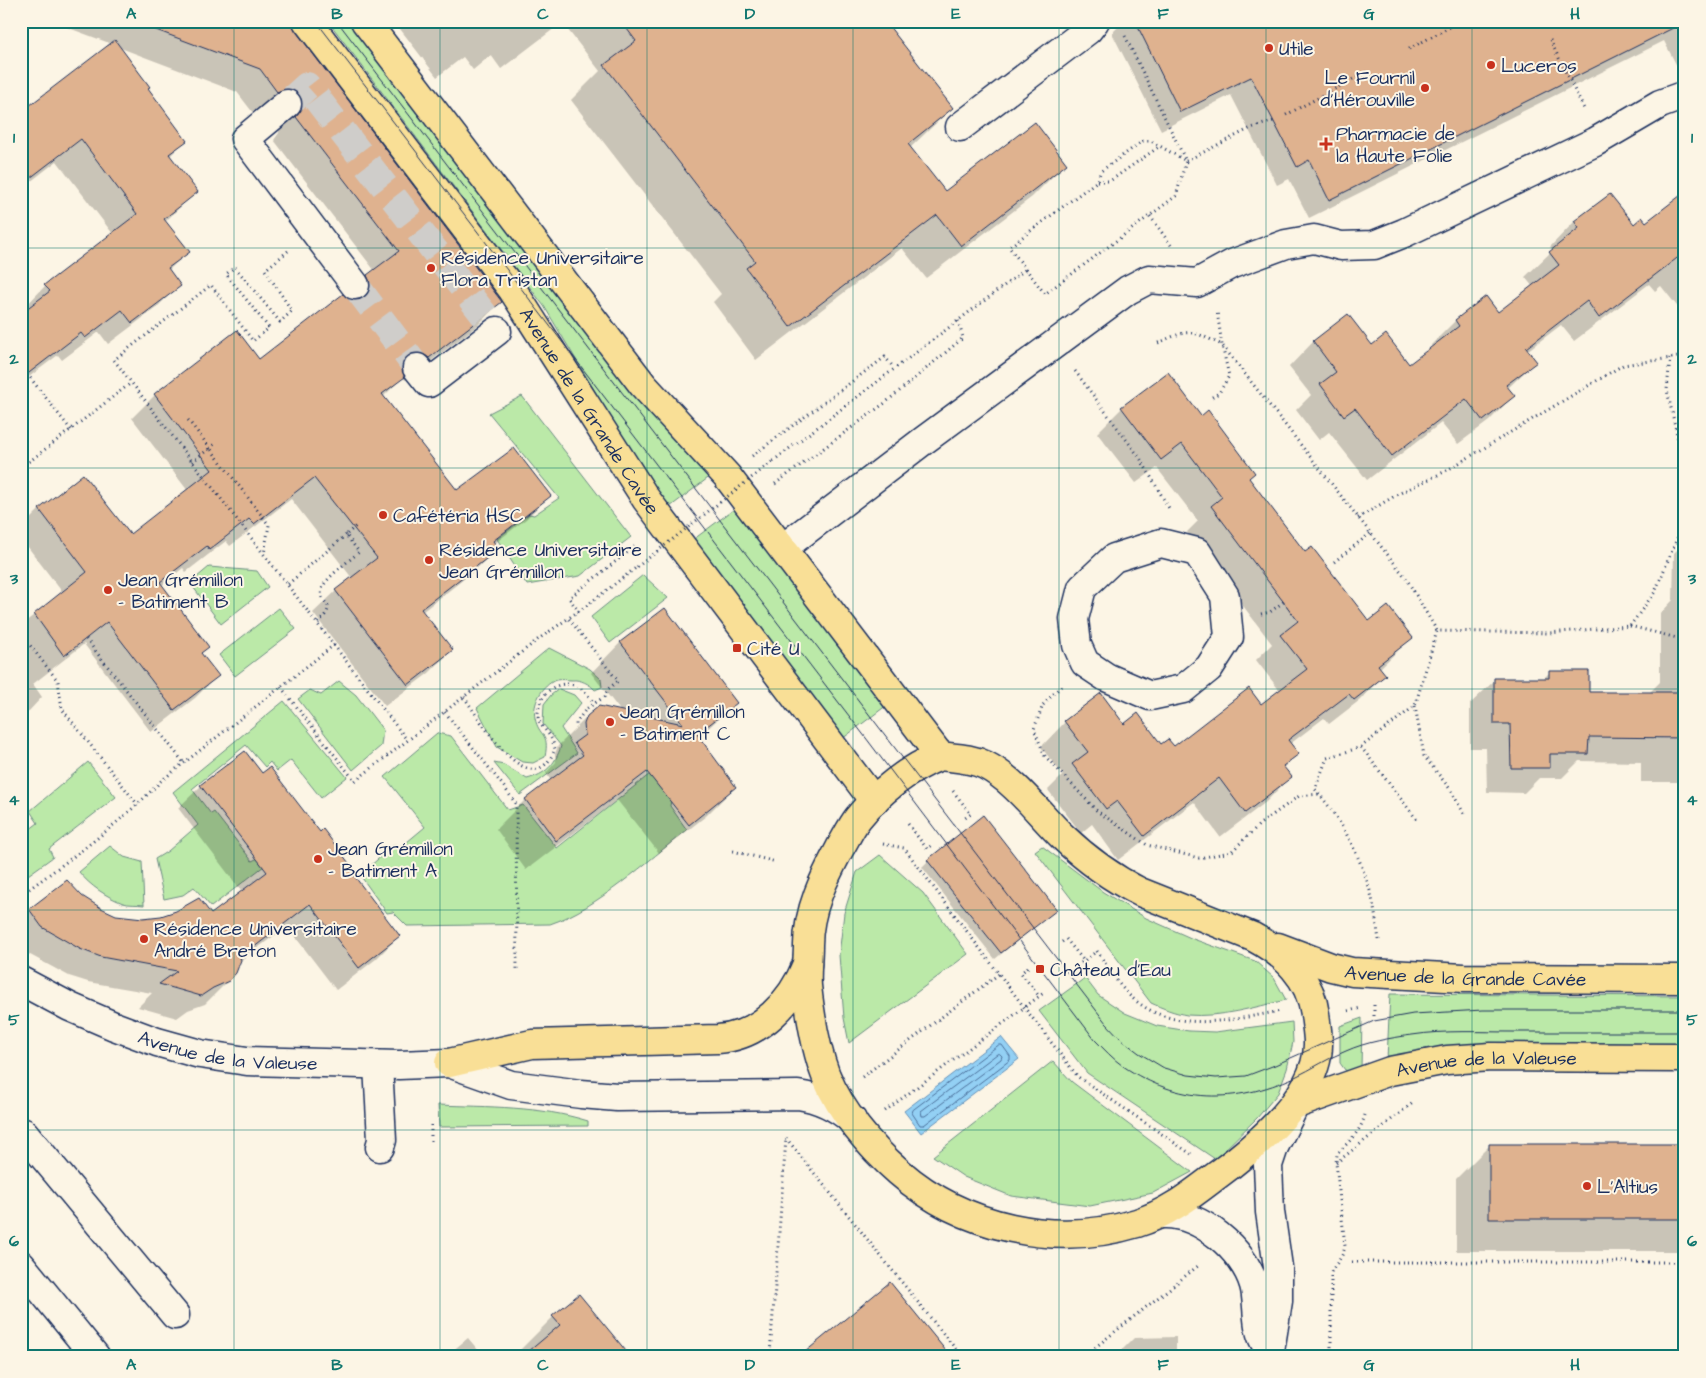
<svg xmlns="http://www.w3.org/2000/svg" width="1706" height="1378" font-family="'Architects Daughter',sans-serif">
	<rect width="100%" height="100%" fill="#fcf5e5"/>
	<filter id="ink" filterUnits="userSpaceOnUse"><feTurbulence type="fractalNoise" baseFrequency=".02" numOctaves="2"/><feDisplacementMap in="SourceGraphic" scale="10" xChannelSelector="R" yChannelSelector="G"/><feConvolveMatrix kernelMatrix="1 2 1 2 8 2 1 2 1" color-interpolation-filters="sRGB"/></filter>
	<g filter="url(#ink)">
		<path fill="#bbe9a8" stroke="#6b8c83" d="M328,21H351L647,407L712,475L666,510L544,306Z
			M522,396L631,537L580,576L527,585L497,539L529,514L534,515L559,498L489,413Z
			M737,507L887,705L842,739L690,542Z
			M209,567L257,571L268,587L221,624L190,583Z
			M643,575L668,598L610,643L591,617Z
			M279,608L296,629L235,676L219,655Z
			M549,648L590,669L601,679L602,687L595,690C590,684 580,679 572,680C567,680 561,679 556,680C542,685 532,704 535,718C539,738 550,731 545,757L533,763L522,762L497,747L477,708Z
			M339,681L356,695L383,730L381,746L353,770L298,699L310,690L321,695Z
			M559,689L574,695L581,703L561,728L577,753L520,795L494,763L504,765L527,779C546,774 555,765 561,746L543,724L544,704L551,695Z
			M284,701L347,777L321,798L291,760L277,771L270,762L265,767L246,745L192,789L211,814L214,812L252,861L258,858L264,866L211,907L194,887L183,895L164,899L155,859L168,851L198,825L173,792Z
			M437,733L451,736L508,810L523,805L557,848L650,774L671,800L670,806L687,830C647,861 598,908 550,924L407,926L393,912L387,913L360,875L395,844L401,847L425,827L385,777Z
			M88,762L116,797L49,849L53,857L21,880V836L38,823L30,811Z
			M110,846L124,857L142,862L144,905C137,904 129,905 123,903C107,897 90,886 79,872Z
			M1042,846L1103,892L1146,918L1193,939L1255,961L1274,978L1286,1000C1254,1007 1220,1018 1187,1015C1175,1013 1162,1008 1151,1003L1035,851Z
			M880,855L923,893L968,954L849,1043L844,1018L839,955L844,913L857,872Z
			M1085,978L1098,995L1125,1013L1157,1026L1189,1031L1215,1032L1292,1022L1293,1042L1287,1069L1278,1093L1257,1118L1215,1159L1087,1073L1039,1011Z
			M1390,994L1685,996V1045L1602,1043L1446,1047L1387,1060Z
			M1362,1018L1361,1069L1352,1072L1345,1070L1340,1063V1026Z
			M1053,1061L1072,1082L1192,1172L1153,1193L1090,1206L1011,1196L964,1177L933,1156Z
			M438,1105C488,1107 540,1106 588,1121V1126L439,1127Z"/>
		<path fill="#93d0f4" stroke="#6390b8" d="M1001,1037L1019,1059L921,1133L904,1111Z"/>
		<path fill="#0003" d="M50,21H289L293,31L500,302L478,325L406,380L402,378L383,397L457,492L549,496L526,519L494,544L497,549L474,571L422,612L452,650L429,673L385,706L313,613L336,591L352,578L291,499L230,546L226,541L186,572L183,568L161,586L208,647L200,654L217,676L195,698L151,732L84,644L33,684L42,697L28,712L21,723V625L63,593L21,538V528L40,509L130,536L188,491L132,418L155,395L237,332L259,360L346,299L375,271L274,140L279,133L280,124L254,114L237,92L118,47L146,89L186,140L169,157L196,191L165,222L188,251L168,271L179,285L156,308L108,344L99,332L62,360L58,355L21,383V315L25,312L23,309L45,286L113,234L57,161L21,189V114L112,44Z
			M394,21H564L501,69L491,55L473,70L463,57L437,77Z
			M567,21H883L952,108L910,148L945,193L1065,164L1032,197L926,278L902,248L756,360L713,302L721,294L571,100L600,71L564,25Z
			M1124,21H1685V65L1678,68L1664,41L1309,218L1289,179L1277,185L1231,95L1161,130L1112,33Z
			M1685,193V316L1661,286L1655,291L1649,284L1574,341L1561,325L1527,351L1535,362L1507,389L1513,396L1489,421L1458,444L1441,423L1367,480L1329,432L1319,440L1296,410L1311,395L1289,367L1313,342L1348,316L1372,346L1409,366L1432,348L1431,345L1455,321L1486,298L1498,314L1533,287L1525,277L1553,250L1550,247L1574,222L1609,195L1634,226L1646,224Z
			M1167,373L1304,554L1368,623L1411,638L1379,669L1384,675L1360,700L1329,724L1324,718L1290,744L1298,754L1283,768L1290,777L1266,802L1220,837L1194,802L1118,860L1092,824L1081,833L1048,790L1063,775L1041,747L1065,722L1124,726L1161,746L1174,748L1261,706L1280,691L1256,660L1272,644L1187,532L1198,521L1157,468L1136,483L1097,433L1122,408Z
			M1685,542V782H1641V762L1579,761L1562,778H1539L1524,793L1487,792L1486,748H1470V704L1495,680H1542L1550,672L1588,693H1649L1660,682V614L1673,600L1674,553Z
			M664,610L736,702L698,738L735,787L706,816L659,853L617,800L526,870L496,829L525,800L551,781L546,773L556,762L555,754L558,746L587,717L622,713L591,673L620,643Z
			M262,775L351,873L399,936L376,959L336,990L287,926L239,962L228,981L205,1004L188,1010L177,1018L138,1007L152,993L88,982L69,976L21,950V918L29,910L67,882L77,893L91,904L116,916L132,919L211,916L242,892L178,808L201,786Z
			M21,821L26,828L21,834Z
			M928,861L1055,910L995,959L922,867Z
			M1489,1146H1685V1251H1456V1179Z
			M579,1295L630,1357H524L519,1351L553,1317Z
			M1176,1337V1353L1209,1354V1357H1115L1134,1338Z
			M468,1338L484,1357H445Z"/>
		<g fill="none" stroke-linecap="round" stroke-linejoin="round">
			<path stroke="#4b6f9a" stroke-width="1" d="M999,1045H1002L1010,1056V1060L924,1125H920L912,1113L913,1110Z
				M1000,1054L1002,1056L1001,1059L925,1116H922L921,1111L997,1054Z"/>
		</g>
		<path fill="#dfb28f" stroke="#1b2f5e" d="M141,21H292L295,30L502,302L429,358L422,353H415L408,356L402,363V370L405,377L382,394L457,490L514,448L551,496L493,541L499,549L421,609L453,650L408,685L335,590L377,558L314,478L254,524L249,519L209,550L207,546L160,582L209,647L201,653L219,676L174,710L107,622L64,656L34,614L87,572L39,509L83,474L130,534L212,470L154,394L237,330L259,359L343,294L349,300H357L364,298L370,291V283L367,275L399,251L296,117L302,109V101L299,94L292,89H285L277,92L260,69L140,24Z
			M621,21H885L953,108L908,144L945,191L1035,122L1067,164L961,246L937,215L790,327L746,268L755,261L604,65L636,41Z
			M1135,21H1685V22L1329,200L1309,160L1297,167L1251,77L1180,112Z
			M115,40L150,87L148,88L187,141L169,154L198,192L164,219L190,252L168,268L181,286L132,323L122,310L85,338L81,333L21,379V313L50,291L44,285L137,214L81,139L21,185V112Z
			M1685,192V252L1599,318L1587,301L1526,348L1537,362L1506,385L1515,396L1483,421L1466,399L1392,456L1355,408L1344,416L1320,384L1336,372L1313,341L1348,314L1372,345L1386,334L1409,364L1459,326L1455,320L1486,296L1498,312L1559,265L1549,252L1579,228L1574,221L1610,194L1634,224L1642,217L1646,222Z
			M1168,372L1201,416L1208,410L1255,473L1249,478L1305,552L1312,547L1369,621L1388,606L1413,638L1378,665L1386,675L1354,700L1349,694L1288,740L1299,754L1283,766L1292,777L1245,813L1219,778L1144,836L1117,801L1106,809L1072,764L1088,752L1064,721L1101,693L1124,724L1138,713L1161,744L1168,739L1174,746L1249,688L1261,704L1307,669L1280,635L1298,621L1211,506L1222,497L1182,444L1161,460L1121,407Z
			M665,608L737,703L697,734L736,787L689,825L647,772L556,841L525,799L583,755L574,743L585,735L584,724L587,716L599,706L683,724L620,642Z
			M1549,671H1589V692H1685V738L1589,737L1588,754H1550V768H1511L1510,724H1494V678H1549Z
			M245,751L262,773L270,767L320,832L323,829L355,871L352,873L400,936L359,968L310,904L240,958L241,960L236,973L229,981L213,988L201,996L159,984L177,971L101,957L80,949L42,927L29,909L67,880L82,896L101,908L116,915L143,918L161,916L176,911L199,898L211,914L267,872L200,785Z
			M983,815L1057,910L1001,953L927,860Z
			M1489,1144H1685V1219H1489Z
			M890,1282L951,1357H799Z
			M579,1294L631,1357H522L560,1325L552,1316Z"/>
		<g fill="none" stroke-linecap="round" stroke-linejoin="round">
			<path stroke="#cfcdca" stroke-width="28" stroke-dasharray="28 14" stroke-linecap="butt" d="M287,104L307,86L485,316
				M355,285L417,368"/>
			<g stroke="#1b2f5e" stroke-width="31">
				<g id="minor">
					<path d="M287,104L245,139L355,285"/>
					<path d="M960,127L1088,30L1095,21"/>
					<path d="M417,368L429,383L497,331"/>
					<path d="M1161,543L1197,552L1225,596L1229,637L1209,668L1183,689L1150,696L1106,677L1085,663L1077,645L1074,619L1082,588L1114,558Z"/>
					<path d="M783,548L923,441L1128,290L1149,279L1197,283L1232,264L1286,244L1314,239L1341,246L1374,245L1404,233L1595,142L1660,104L1685,95"/>
					<path id="s1" d="M21,981L70,1007L114,1026L157,1042L200,1054L247,1061L399,1065L449,1063L511,1085L581,1094L617,1097L798,1095C818,1098 836,1106 852,1120"/>
					<path d="M378,1065L382,1140L380,1147"/>
					<path d="M21,1133H24L175,1315"/>
					<path d="M1162,1214C1200,1212 1244,1250 1254,1285C1259,1303 1255,1324 1264,1341"/>
					<path d="M21,1265L96,1357"/>
					<path d="M1269,1357L1278,1301V1267L1270,1212L1268,1165L1274,1147L1292,1111"/>
				</g>
			</g>
			<g stroke="#1b2f5e" stroke-width="31">
				<g id="major">
					<path id="s2" d="M307,21L512,289L646,499L874,801"/>
					<path d="M365,21L643,385L727,476L940,756"/>
					<path d="M940,756C956,758 971,758 985,765C1015,780 1039,814 1063,837C1086,859 1112,878 1140,892L1253,937C1285,954 1310,977 1315,1014C1316,1024 1318,1034 1318,1043C1319,1095 1254,1148 1216,1176C1191,1195 1167,1214 1137,1223C1055,1248 963,1228 899,1172C869,1146 841,1112 826,1076C816,1050 810,1013 807,986C806,972 808,958 808,945C808,910 824,878 840,848C846,838 851,827 858,818C879,792 909,768 940,756Z"/>
					<path id="s3" d="M1278,947L1331,967L1352,972L1464,978L1685,979"/>
					<path d="M449,1063L532,1044L718,1039C760,1036 792,1002 807,964"/>
					<path id="s4" d="M1294,1105L1390,1071L1447,1060L1491,1057L1685,1058"/>
				</g>
			</g>
			<path stroke="#1b2f5e" stroke-width="3" stroke-dasharray="1 4" stroke-linecap="butt" d="M1125,36L1186,161L1176,196L1045,294L1009,247L1097,181L1101,171L1143,141H1151L1186,161
				M1550,40L1585,111
				M1409,49L1461,21
				M1286,115L1368,71
				M1186,161L1251,128L1274,121
				M1097,181H1110L1160,146
				M1150,216L1173,248
				M288,251L265,270L292,311L280,322L235,267L226,274L269,328L253,341L211,285L114,360L407,740
				M1158,343C1191,328 1190,330 1222,345L1406,578L1437,631
				M1670,358L1667,390L1677,435L1685,478
				M21,366L71,430
				M1075,371L1140,458L1170,510
				M1212,397L1219,393L1229,376L1222,345L1217,311
				M188,420L210,448L217,442
				M752,456L885,357L894,368
				M773,461L1026,269
				M192,462L210,448L269,525L264,554
				M21,468L131,383
				M775,484L885,403L963,338L958,320
				M1358,518L1398,494L1444,472L1623,365L1685,356
				M1334,562L1372,532
				M288,584L346,535
				M579,612L569,598L638,544
				M1261,614L1270,612L1286,600
				M569,619L618,681L608,689L604,697L586,709L576,723V728
				M318,623C341,600 317,606 322,589C325,578 350,560 359,552L346,535L357,525
				M1630,626L1685,640
				M21,634L58,681L62,709L138,805
				M86,639L184,763
				M1061,686L1043,705L1034,729L1045,756L1097,811L1147,845L1199,858L1231,852L1260,824L1299,796L1319,794
				M281,687L355,781L540,638L586,606L637,567
				M464,697C480,719 531,809 555,749C554,746 553,741 551,738C547,730 538,725 538,715C538,695 555,680 574,685C583,688 589,696 594,703
				M1415,706L1424,756L1450,789L1466,817
				M445,712L504,787L516,804L517,971
				M1361,747L1418,821
				M953,791L971,814L965,818
				M908,824L927,849L933,844
				M883,844L904,848L1024,1007L1078,1077L1191,1154
				M733,851L776,862
				M21,895C70,859 119,825 161,781L334,645
				M1379,940C1377,927 1375,912 1372,898C1362,859 1342,820 1315,789L1327,758L1361,747L1415,706L1437,631L1549,633L1630,626L1655,592L1685,519
				M1062,942L1066,939L1084,961
				M1077,966L1097,951C1107,965 1116,982 1128,994C1171,1036 1230,1020 1281,1011
				M1028,967L1021,973L1039,996
				M1348,1011L1361,1008
				M1374,1016V1005
				M862,1077L999,974
				M885,1111L1045,992
				M786,1138L962,1357
				M431,1141V1123
				M1336,1163L1414,1102
				M1352,1262H1685
				M771,1357L770,1354L786,1139
				M1083,1357L1198,1266
				M1331,1357V1272C1337,1262 1343,1257 1345,1246L1336,1163L1337,1154C1349,1141 1360,1133 1365,1115"/>
			<use href="#minor" stroke="#fcf5e5" stroke-width="28"/>
			<use href="#major" stroke="#f9df96" stroke-width="28"/>
			<path stroke="#1b2f5e" stroke-width="1" d="M316,21L866,738L1095,1040C1104,1049 1113,1059 1123,1066C1179,1104 1234,1104 1295,1077C1312,1069 1328,1058 1346,1051C1366,1042 1390,1038 1412,1035C1445,1030 1481,1032 1514,1032C1571,1032 1628,1032 1685,1032
				M337,21L1106,1023L1122,1040L1139,1053L1164,1068L1188,1075L1216,1078L1246,1076L1275,1065L1374,1021L1413,1014L1483,1010H1685"/>
			<path stroke="#1b2f5e" stroke-width="3" stroke-dasharray="1 4" stroke-linecap="butt" d="M637,567L773,461"/>
		</g>
	</g>
	<path fill="none" stroke="#0f766e" stroke-width="1" stroke-opacity="0.55" d="M234,21V1357M440,21V1357M647,21V1357M853,21V1357M1059,21V1357M1266,21V1357M1472,21V1357M21,248H1685M21,468H1685M21,689H1685M21,910H1685M21,1130H1685"/>
	<g fill="#c8321e" stroke="#fcf5e5" stroke-width="2">
		<circle cx="1269" cy="48" r="5"/>
		<circle cx="1491" cy="65" r="5"/>
		<circle cx="1425" cy="88" r="5"/>
		<path d="M1323.5 136.5h5v5h5v5h-5v5h-5v-5h-5v-5h5z"/>
		<circle cx="431" cy="268" r="5"/>
		<circle cx="383" cy="515" r="5"/>
		<circle cx="429" cy="560" r="5"/>
		<circle cx="108" cy="590" r="5"/>
		<rect x="732" y="643" width="10" height="10" rx="2.5"/>
		<circle cx="610" cy="722" r="5"/>
		<circle cx="318" cy="859" r="5"/>
		<circle cx="144" cy="939" r="5"/>
		<rect x="1035" y="964" width="10" height="10" rx="2.5"/>
		<circle cx="1587" cy="1186" r="5"/>
	</g>
	<g text-anchor="middle" stroke-width="4" stroke-linejoin="round" paint-order="stroke">
		<g font-size="19" fill="#1b2f5e" stroke="#fcf5e5" text-anchor="start">
			<text x="1279" y="55">Utile</text>
			<text x="1501" y="72">Luceros</text>
			<text x="1415" y="84" text-anchor="end">Le Fournil<tspan x="1415" dy="22">d'Hérouville</tspan></text>
			<text x="1336" y="140">Pharmacie de<tspan x="1336" dy="22">la Haute Folie</tspan></text>
			<text x="441" y="264">Résidence Universitaire<tspan x="441" dy="22">Flora Tristan</tspan></text>
			<text x="393" y="522">Cafétéria HSC</text>
			<text x="439" y="556">Résidence Universitaire<tspan x="439" dy="22">Jean Grémillon</tspan></text>
			<text x="118" y="586">Jean Grémillon<tspan x="118" dy="22">- Batiment B</tspan></text>
			<text x="747" y="655">Cité U</text>
			<text x="620" y="718">Jean Grémillon<tspan x="620" dy="22">- Batiment C</tspan></text>
			<text x="328" y="855">Jean Grémillon<tspan x="328" dy="22">- Batiment A</tspan></text>
			<text x="154" y="935">Résidence Universitaire<tspan x="154" dy="22">André Breton</tspan></text>
			<text x="1050" y="976">Château d'Eau</text>
			<text x="1597" y="1193">L'Altius</text>
		</g>
		<g font-size="19" fill="#1b2f5e" stroke="#fcf5e5">
			<text dy="7" stroke="none"><textPath href="#s2" startOffset="482">Avenue de la Grande Cavée</textPath></text>
			<text dy="7" stroke="none"><textPath href="#s3" startOffset="192">Avenue de la Grande Cavée</textPath></text>
			<text dy="7" stroke="none"><textPath href="#s1" startOffset="221">Avenue de la Valeuse</textPath></text>
			<text dy="7" stroke="none"><textPath href="#s4" startOffset="199">Avenue de la Valeuse</textPath></text>
		</g>
	</g>
	<rect width="1706" height="1378" fill="none" stroke="#fcf5e5" stroke-width="55"/>
	<rect x="28" y="28" width="1650" height="1322" fill="none" stroke="#0f766e" stroke-width="2"/>
	<g font-size="16" text-anchor="middle" font-weight="bold" fill="#0f766e">
		<text x="131" y="19">A</text>
		<text x="337" y="19">B</text>
		<text x="543" y="19">C</text>
		<text x="750" y="19">D</text>
		<text x="956" y="19">E</text>
		<text x="1163" y="19">F</text>
		<text x="1369" y="19">G</text>
		<text x="1575" y="19">H</text>
		<text x="14" y="143">1</text>
		<text x="1692" y="143">1</text>
		<text x="14" y="364">2</text>
		<text x="1692" y="364">2</text>
		<text x="14" y="584">3</text>
		<text x="1692" y="584">3</text>
		<text x="14" y="805">4</text>
		<text x="1692" y="805">4</text>
		<text x="14" y="1025">5</text>
		<text x="1692" y="1025">5</text>
		<text x="14" y="1246">6</text>
		<text x="1692" y="1246">6</text>
		<text x="131" y="1370">A</text>
		<text x="337" y="1370">B</text>
		<text x="543" y="1370">C</text>
		<text x="750" y="1370">D</text>
		<text x="956" y="1370">E</text>
		<text x="1163" y="1370">F</text>
		<text x="1369" y="1370">G</text>
		<text x="1575" y="1370">H</text>
	</g>
</svg>
